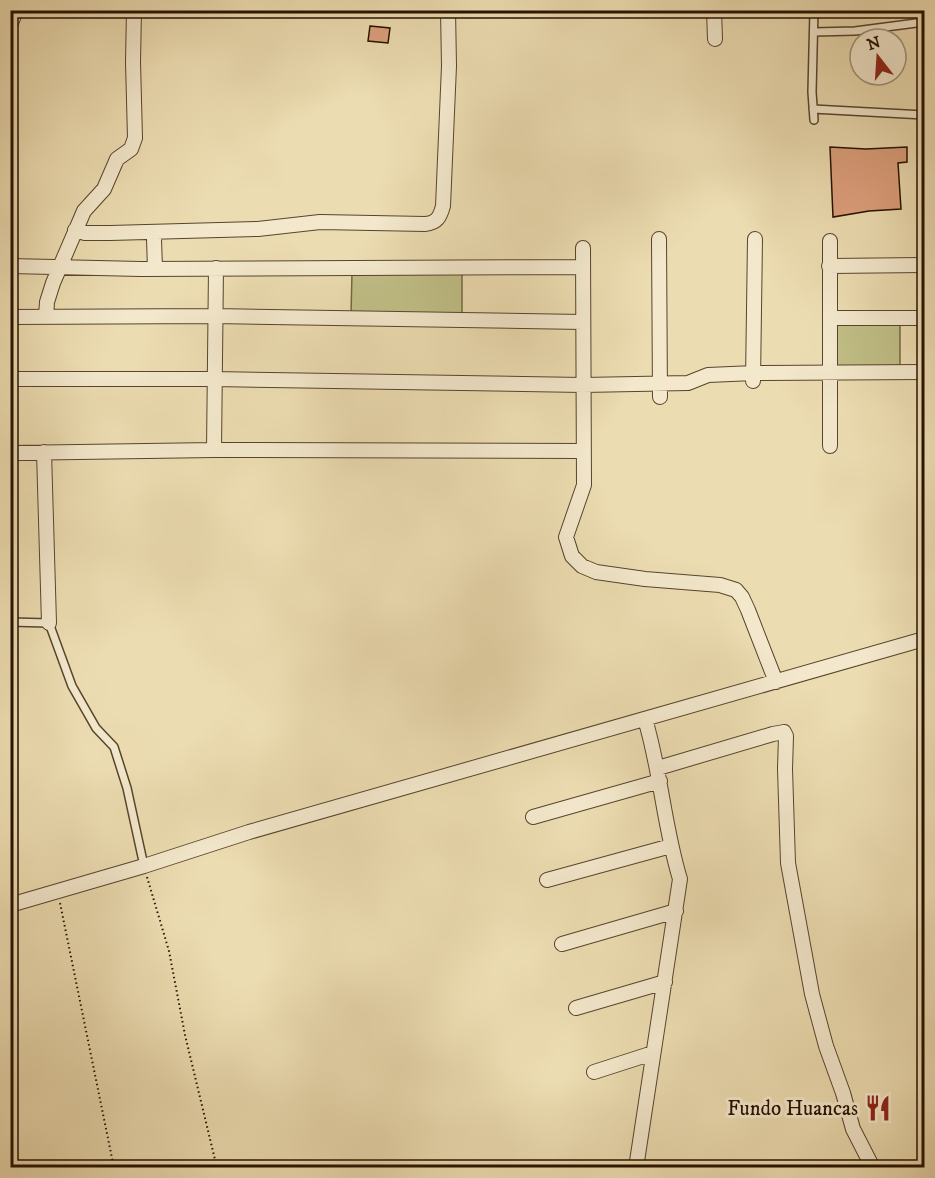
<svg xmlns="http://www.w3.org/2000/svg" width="935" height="1178" font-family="'IM FELL DW Pica',serif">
	<rect width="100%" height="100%" fill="#ecdcb1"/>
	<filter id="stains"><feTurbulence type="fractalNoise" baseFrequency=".00333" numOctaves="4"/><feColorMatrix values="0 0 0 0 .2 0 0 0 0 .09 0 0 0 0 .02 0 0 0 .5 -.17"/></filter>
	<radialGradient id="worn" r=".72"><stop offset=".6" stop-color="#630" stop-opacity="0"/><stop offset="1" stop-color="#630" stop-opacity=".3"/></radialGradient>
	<path fill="#c0be86" stroke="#746843" stroke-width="1.5" d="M352,272H462V316L351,315Z
		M834,322H900V369H834Z"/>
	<path fill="#dc9f7c" stroke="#271100" stroke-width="1.5" d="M370,26L390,28L388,43L368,41Z
		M830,147L866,149L907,147V162L898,163L901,209L869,211L833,217Z"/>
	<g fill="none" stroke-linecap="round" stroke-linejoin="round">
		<g stroke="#58442c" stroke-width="10">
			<path id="lane" d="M814,32L855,31L924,22
				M813,109L924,115
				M814,120L812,92L814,10
				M10,622L49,623L72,686L96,728L114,747L127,788L144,866"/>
		</g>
		<g stroke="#58442c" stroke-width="16">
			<path id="street" d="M714,10L715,39
				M10,26L16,10
				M75,230L85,233H110L258,229L320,222L425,224C437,223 440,217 443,206L449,66L448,10
				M154,239L155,269
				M659,239L660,397
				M583,248L584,485L566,537L572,556L582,566L596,572L645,579L720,585L736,590L742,597L748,610L776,682
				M10,266L141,269L583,267
				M829,266L924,265
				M10,317L215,316L583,322
				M46,317L47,302L53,283L84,211L104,189L117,159L131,149L135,138L133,62L134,10
				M830,318H924
				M10,379H214L583,385L688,383L708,375L754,373L924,372
				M753,381L755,239
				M830,446V241
				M214,450L216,268
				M44,452L49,623
				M10,453L214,450L583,451
				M658,768L773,734L784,732L786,736L785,769L788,863L812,994L826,1046L843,1093L853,1129L873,1168
				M533,817L660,781
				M547,880L671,846
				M10,905L144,866L249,832L924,639
				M562,944L676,911
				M576,1008L665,982
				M594,1072L653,1053
				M636,1168L680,879C664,827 661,772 645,719"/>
		</g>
		<path stroke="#271100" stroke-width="2" stroke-dasharray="1.5 3" stroke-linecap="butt" d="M147,877L169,951L185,1035L217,1168
			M60,903L114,1168"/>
		<use href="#lane" stroke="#f3e8cc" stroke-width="7"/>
		<use href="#street" stroke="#f3e8cc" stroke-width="14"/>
	</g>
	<defs>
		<g id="restaurant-bare" transform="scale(2.07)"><path d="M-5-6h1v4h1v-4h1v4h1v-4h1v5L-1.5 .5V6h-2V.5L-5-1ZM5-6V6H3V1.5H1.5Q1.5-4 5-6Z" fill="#8f2418" stroke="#f3e8cc" stroke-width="2.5" paint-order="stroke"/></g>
	</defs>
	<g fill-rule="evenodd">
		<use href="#restaurant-bare" x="878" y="1108"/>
	</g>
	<g text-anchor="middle" stroke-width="6" stroke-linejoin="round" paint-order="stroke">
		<g font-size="21" fill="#271100" stroke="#f3e8cc" text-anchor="end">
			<text x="858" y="1115">Fundo Huancas</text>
		</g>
	</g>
	<rect width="935" height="1178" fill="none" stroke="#ecdcb1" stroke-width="36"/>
	<rect x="12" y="12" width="911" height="1154" fill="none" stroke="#271100" stroke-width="3"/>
	<rect x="18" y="18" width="899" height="1142" fill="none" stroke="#271100" stroke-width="1.5"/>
	<g transform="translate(878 57) rotate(343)"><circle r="28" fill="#f3e8cc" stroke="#a1927a" stroke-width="1.5"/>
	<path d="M0-4.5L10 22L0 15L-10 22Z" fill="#8f2418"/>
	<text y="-9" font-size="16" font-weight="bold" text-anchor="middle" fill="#271100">N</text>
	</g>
	<rect width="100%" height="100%" filter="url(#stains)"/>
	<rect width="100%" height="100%" fill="url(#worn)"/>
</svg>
